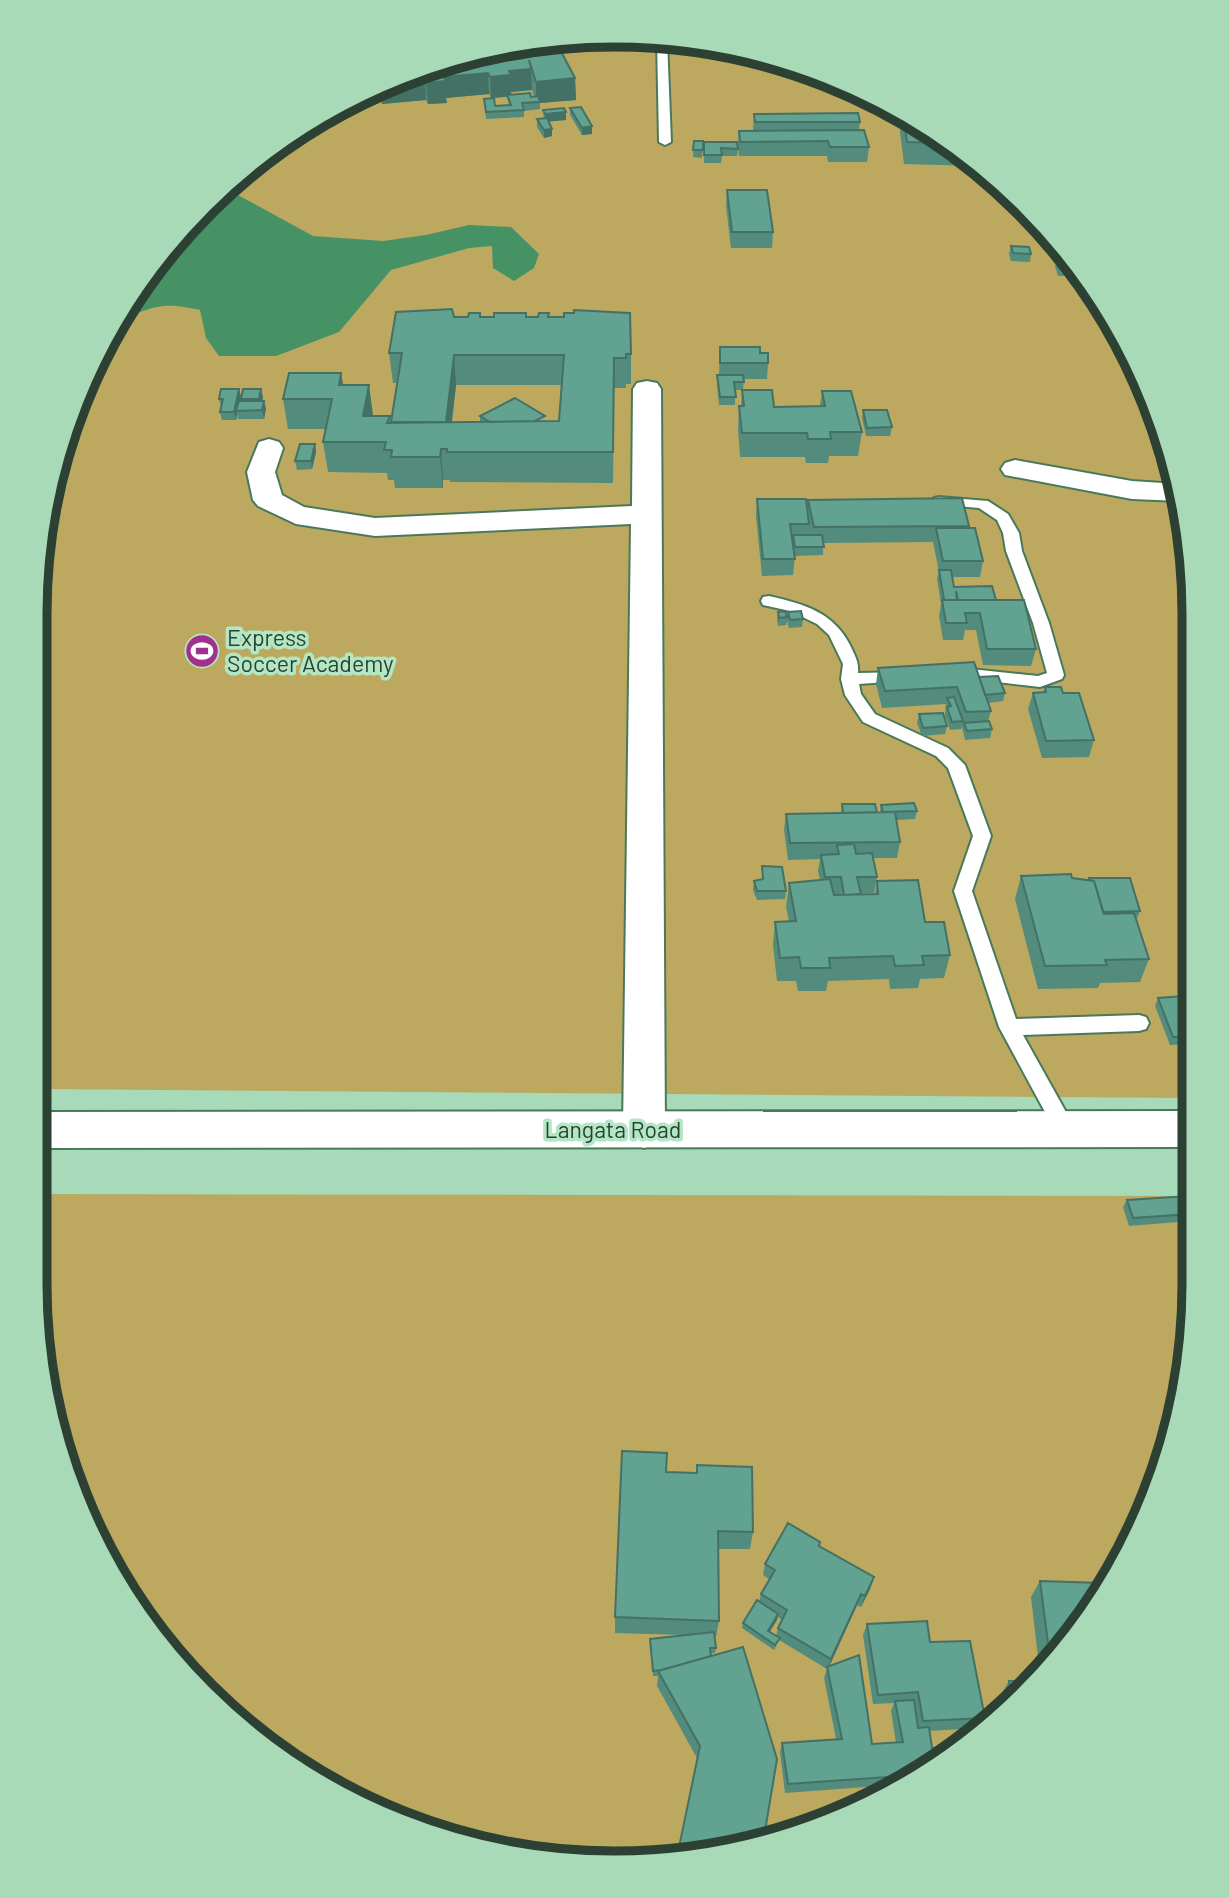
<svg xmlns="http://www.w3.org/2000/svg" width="1229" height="1898" font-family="Barlow,sans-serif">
	<rect width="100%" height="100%" fill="#a6dab8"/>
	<path fill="#bca95f" d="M576,36L690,40L800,66L904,112L996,179L1074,261L1134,358L1174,465L1193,577L1190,1098L36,1089L40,538L95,359L179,233L261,155L358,95L464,55Z
		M36,1194L1190,1196L1189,1359L1150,1506L1050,1665L936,1766L765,1843L577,1862L428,1832L262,1743L133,1606L66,1469L35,1283Z"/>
	<path fill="#469265" d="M238,195L313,236L383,241L426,235L469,225L511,227L539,254L534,268L514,281L493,268L492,246L469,248L391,270L339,332L276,356H219L206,338L200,310C163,302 156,305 121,320L179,233L217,196Z"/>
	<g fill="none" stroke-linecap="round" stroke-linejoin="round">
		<g stroke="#49795b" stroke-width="4">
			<path id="service" d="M657,39H667L671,142L665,145L659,142Z
				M939,497L988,501L1008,514L1019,533L1022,551L1049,623L1064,675L1062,679L1040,687L946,676L944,672L952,667L1038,676L1047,673L1033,623L1006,551L1003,533L997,520L979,508L934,504L932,501L934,498Z
				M769,596C804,604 834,612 851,647C855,656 859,662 858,673L907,672L909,676L907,680L901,681L859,684L861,694L875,714L948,748L965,765L991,836L972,891L1016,1019L1139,1015L1146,1017L1149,1023L1146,1029L1139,1031L1023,1035L1076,1130L1072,1136L1065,1139L1058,1136L999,1027L954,891L973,836L948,768L936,756L863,722L845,695L841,679L843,664L829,635L817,624L790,611L763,605L761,601L763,597Z"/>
		</g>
		<g stroke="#49795b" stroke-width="4">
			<path id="minor" d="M647,381L657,383L661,389L665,1130L659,1142L644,1148L629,1142L623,1130L631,524L375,536L296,524L258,506L253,500L247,472L259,442L269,439L279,442L283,448L275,472L282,495L304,507L375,518L632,506L633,389L637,383Z
				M1015,460L1132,481L1178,484L1180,501L1132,499L1005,475L1001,469L1005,463Z"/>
		</g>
		<g stroke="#49795b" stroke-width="4">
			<path id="secondary" d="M1190,1111V1147L36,1148V1112Z"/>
		</g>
		<use href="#service" fill="#fff" fill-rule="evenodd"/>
		<use href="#minor" fill="#fff" fill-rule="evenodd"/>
		<use href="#secondary" fill="#fff" fill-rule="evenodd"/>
	</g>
	<path fill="#538b7d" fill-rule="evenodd" d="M555,40L575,78L576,100L540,103V109L524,111V117L486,119L484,99L491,98L489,94L446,98L447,103L428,104L426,100L382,104L377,88L435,66L515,59L510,47ZM532,89L534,97L512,95L511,92L532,90ZM507,97L509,105L495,106L492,98Z
		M570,108L592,126V134L582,135L570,115Z
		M543,110L566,112V120L548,121L552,136L544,138L537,127V119H544Z
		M902,112H904L978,166L904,164L900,132Z
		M754,114L860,122L859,130L869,147L867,162H828L827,156H739L738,146L739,131H753Z
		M694,141H703L702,158L693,157Z
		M704,142L738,149L737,156H722L721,163H704Z
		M727,190L773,232L772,248H731L726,206Z
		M1055,242L1074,261L1090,287H1074L1070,276H1058L1055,266L1057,258H1058L1054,249Z
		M1011,246L1031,254L1030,262L1011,261L1009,254Z
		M454,317H549L631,354V384H626V388H614L613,483L450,482V480H443V488H395L394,480H388L387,473L328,472L323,442L326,429H288L283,399L341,373L343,385L373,416H390L391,423L397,383H393L389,353ZM456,385H562L559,421H545L480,416V422H452Z
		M720,347L760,353L768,363L767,379H744L743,390H735V405H719L717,383V375H719Z
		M239,389L241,397H263L262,401H264L266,409L264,419H238L237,414L236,420H222L220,412L221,407L219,399Z
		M742,390L774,407L820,406L822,391L862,432L858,456H829L828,463H806L805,457H740L738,430L739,406H741Z
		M863,410L892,427L890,436H866L862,418Z
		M315,444L316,452L312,469L297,470L295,461Z
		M757,499L807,508L808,500L969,526L968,528L983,561L980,577H952L954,587L996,600L1036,649L1031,666L983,665L976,630H965L963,640H943L939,616L941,604L937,578L939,572L933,542L823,543V555L795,556L793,575L762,576L756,516Z
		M778,612L787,616L788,612L803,619L802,627L789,628L787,621L786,625L778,626L777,620Z
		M878,668L979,677L1005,693L1003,701L988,703L991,711L988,721L992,729L990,738L965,740L962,727L961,729L950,730L945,715L946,704L882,708L876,684Z
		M1045,687L1063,693L1094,740L1089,757L1042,758L1028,709L1033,693H1043Z
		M919,714L947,726L945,734L922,736L917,723Z
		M842,804L877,812H880L881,805L917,811L915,819L896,820L900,842L897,858H873L877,877L874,893H861V894H875L877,881L925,922L950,955L944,978L920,979L918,988L890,989L889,979L828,981L826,991H798L796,981H777L773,945L775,922L789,921L786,907L789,883L820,880L818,871L820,859L788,860L784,830L786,814L841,813Z
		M762,866L786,891L785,899L757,900L753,890L754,881L762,880Z
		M1021,876L1072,878L1089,880V878L1140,911L1136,921L1149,959L1140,982L1100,983L1098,988L1038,989L1015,899Z
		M1187,970H1191V1044L1170,1045L1155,1006L1158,998L1184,996L1180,986Z
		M1127,1200H1190V1221L1129,1226L1123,1207Z
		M697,1465L753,1532L750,1549H718L719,1621L716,1637H715L716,1648L715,1653H711V1656L743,1647L697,1758L657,1686L658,1676H653L650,1639L682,1635L615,1633V1617L666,1472L697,1473Z
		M1150,1471H1159L1151,1499L1146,1478Z
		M820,1542L819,1546L874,1577L870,1589L861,1607L857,1605L829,1667L872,1744L896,1743L891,1711L894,1703L873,1704L863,1635L867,1624L930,1642L985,1718L979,1728L929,1731L936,1766L893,1785L785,1793L780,1752L782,1743L836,1739L824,1678L827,1669L779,1640L774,1650L742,1628L743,1623L759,1602L761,1594L769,1579L763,1575L765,1564ZM778,1617L782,1620L778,1628L776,1636L770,1632Z
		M1040,1581L1101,1583L1049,1666H1039L1031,1597Z
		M1009,1681H1033L1005,1705L1003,1691Z"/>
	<path fill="#447166" d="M482,52V54L469,63L444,65V62L464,55Z
		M531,69L532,90L511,92L512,96L491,98L490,77L509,71Z
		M488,73L489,94L446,98L447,103L428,104L426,83L444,77Z
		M575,78L576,100L540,103V102H536V82Z
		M425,79L426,100L382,104L380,87L392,82Z
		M566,112V120L545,122V114Z
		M592,126V134L582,135V128Z
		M552,129V136L544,138V130Z
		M454,355L456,385L448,452L446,422Z
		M341,373L346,403L339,385Z
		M369,385L373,415L368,442L363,416Z
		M239,389L241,397L238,411H236L237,414L236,420L234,412Z
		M261,389L263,397L261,407L259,399Z
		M264,401L266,409L264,419L262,410Z
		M315,444L316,452L312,469L311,461Z
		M441,449L443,480V488L440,457Z
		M874,1577L870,1589L861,1607L865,1596Z
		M861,1594L857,1605L828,1669L831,1659Z
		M778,1614L777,1620L767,1636L768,1631Z"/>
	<path fill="#61a291" stroke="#447166" stroke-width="2" d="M555,40L575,78L536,82L529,60L531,69L509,71L511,75L490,77L488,73L444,77L445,81L426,83L425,79L392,82L435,66L524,58L518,46Z
		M530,93L531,97L538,96L540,102L522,103L524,110L486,112L484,99L494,98L495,106L511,105L507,95Z
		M581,107L592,126L582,128L570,108Z
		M564,108L566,112L545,114L543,110Z
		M903,112H904L947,143L907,142Z
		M858,113L860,122H755L754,114Z
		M547,118L552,129L544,130L537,119Z
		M864,130L869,147H830L828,141L740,142L739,131Z
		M694,141H703V150H693Z
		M704,142H737L738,149L721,148L722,155H704Z
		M727,190H767L773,232H732Z
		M1011,246L1029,247L1031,254L1013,253Z
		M1057,258H1071L1074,261L1077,269H1079L1085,279H1075L1072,269L1060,268Z
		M452,309L454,317H468L469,313H480V317H494V313H526V317H538L539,313H549L548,317H564V313H574V310L630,313L631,354H626V358H614L613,452H447V449H441L440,457H391L392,450H384L386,442H323L332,399H283L289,373H341L339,385H369L363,416H390L387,423L559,421L564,355H454L446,422H391L402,353H389L396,312Z
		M720,347H760V353H768V363H720Z
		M717,375H743L744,382H734L736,397H720Z
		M221,389H239L234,412H220L223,399H219Z
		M243,389H261L259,399H241Z
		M742,390H772L774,407L825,406L822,391H851L862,432H830L831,439H808L807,433H742L739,406H744Z
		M515,398L545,416L535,421L490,422L480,416Z
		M239,401H264L262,410L236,411Z
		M863,410H887L892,427L867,428Z
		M300,444H315L311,461H295Z
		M962,498L969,526L814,527L808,500Z
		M757,499H806L809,524H790L795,559H763Z
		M936,528H975L983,561H943Z
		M793,535H822L824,547H795Z
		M939,570H951L954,587L992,586L996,600H958L956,591L957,600H944Z
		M942,600H1024L1036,649H987L980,613H965L967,623H946Z
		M785,611L787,617L779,618L778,612Z
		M801,611L803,619L790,620L788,612Z
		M974,662L991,711L966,712L957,687L885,691L878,668Z
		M998,676L1005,693L985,695L979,677Z
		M1045,687H1061L1063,693H1079L1094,740L1046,741L1033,693L1046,692Z
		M954,697L963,721L952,722L947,707L951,706L947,698Z
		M943,713L947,726L923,728L919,714Z
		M989,721L992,729L967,731L964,723Z
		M914,803L917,811L883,812L881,805Z
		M842,804H875L877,812L843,813Z
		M895,812L900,842L790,843L786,814Z
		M854,844L856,854L872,853L877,877H857L861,894L844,895L841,877H825L821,855L839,854L837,845Z
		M762,866L782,867L786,891H757L754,881L763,879Z
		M1071,874L1072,878L1094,881L1104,914L1134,913L1149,959L1105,960L1107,965L1045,966L1021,876Z
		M1089,878H1130L1140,911L1103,912L1094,881L1090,880Z
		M830,879L834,895L878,894L877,881L918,880L925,922H944L950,955L922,956L924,965L895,966L893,956L829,958L830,968H801L799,957L780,958L775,922L796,921L789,883Z
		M1187,970H1191V981Z
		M1185,996L1191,1010V1036L1173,1037L1158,998Z
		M1189,1196L1190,1200V1214L1133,1218L1127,1200Z
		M622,1451L667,1453L666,1472L697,1473V1465L752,1467L753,1532L718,1531L719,1621L615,1617Z
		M1150,1471H1159L1154,1488Z
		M788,1523L820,1542L819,1546L874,1577L865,1596L861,1594L831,1659L778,1628L787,1610L761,1594L775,1570L765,1564Z
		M1040,1581L1101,1583L1059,1651H1049Z
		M757,1600L778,1614L768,1631L780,1638L775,1645L743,1623Z
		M927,1621L930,1642L970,1641L985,1718L923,1721L918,1692L878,1695L867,1624Z
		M714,1632L716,1648H710L711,1656L661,1670L653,1671L650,1639Z
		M743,1647L777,1759L763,1843L678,1852L700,1746L658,1671Z
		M859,1655L872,1744L903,1742L895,1701L914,1700L918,1728L929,1727L932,1748L958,1746L936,1766L916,1775L788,1784L782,1743L842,1739L827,1667Z
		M1009,1681H1033L1012,1699Z"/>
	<defs>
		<g id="stadium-disc" transform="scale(1.75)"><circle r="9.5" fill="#a1308d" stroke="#b3e7c4"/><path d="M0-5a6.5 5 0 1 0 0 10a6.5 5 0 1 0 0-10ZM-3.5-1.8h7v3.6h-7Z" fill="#fff"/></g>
	</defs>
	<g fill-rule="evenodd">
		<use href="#stadium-disc" x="202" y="651"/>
	</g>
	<g text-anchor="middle" stroke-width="7" stroke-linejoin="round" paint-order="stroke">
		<g font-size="23" fill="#2c4134" stroke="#b3e7c4" text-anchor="start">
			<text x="227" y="646">Express<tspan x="227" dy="26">Soccer Academy</tspan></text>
		</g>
		<g font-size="23" fill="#2c4134" stroke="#b3e7c4">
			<text x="613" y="1138">Langata Road</text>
		</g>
	</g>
	<path d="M0 0H1229V1898H0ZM614 47H615A567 567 0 0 1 1182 614V1284A567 567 0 0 1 615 1851H614A567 567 0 0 1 47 1284V614A567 567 0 0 1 614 47Z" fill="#a8dab8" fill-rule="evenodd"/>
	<path fill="none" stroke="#2c4134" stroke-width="9" d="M614 47H615A567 567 0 0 1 1182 614V1284A567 567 0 0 1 615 1851H614A567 567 0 0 1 47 1284V614A567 567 0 0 1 614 47Z"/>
</svg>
